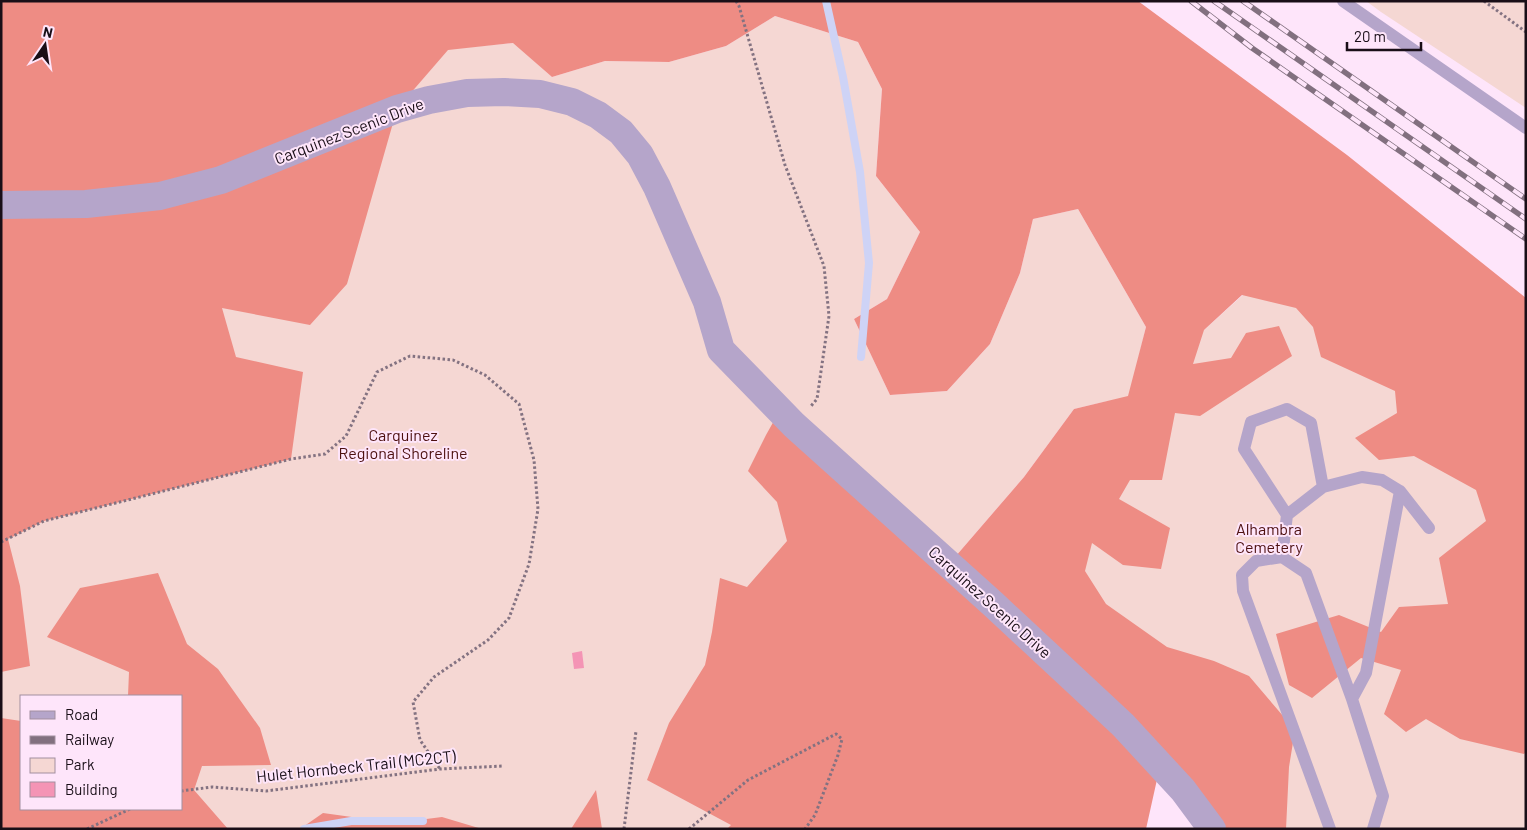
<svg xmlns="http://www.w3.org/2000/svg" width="1527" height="830" font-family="Barlow,sans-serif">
	<rect width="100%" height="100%" fill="#fee5fa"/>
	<path fill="#f5d7d3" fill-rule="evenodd" d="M1,1H426L398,108L448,49L514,43L552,77L605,61L669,62L726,46L775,16L858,42L882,89L876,176L920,232L887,299L854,319L890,395L947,391L990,344L1020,273L1033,219L1078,209L1146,327L1134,376L1204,330L1285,257L1506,482L1526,567V829H1249L1204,767L1127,691L975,549L1108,401L1074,409L1024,477L949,564L993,604L860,829H1ZM21,696H181V809H21Z
		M1366,1H1526V108L1381,12Z"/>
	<path fill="#ee8c84" d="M1,1H1138L1347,155L1526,298V752L1524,754L1460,739L1426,719L1406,732L1384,714L1401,670L1361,658L1312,698L1289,685L1276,634L1339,615L1381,632L1399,607L1448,604L1439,558L1486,521L1476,490L1414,456L1379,460L1355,438L1397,413L1395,391L1321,357L1313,327L1296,308L1242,295L1204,330L1193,364L1231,358L1246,333L1279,326L1292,356L1200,416L1175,413L1162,480H1130L1119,499L1170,528L1161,569L1123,565L1092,543L1085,571L1106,604L1167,647L1214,661L1249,676L1295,730L1289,767L1286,829H1212L1158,775L1146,829H727L731,825L647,780L669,723L705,665L712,632L720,578L747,587L787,541L777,502L748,471L766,435L780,410L949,564L1024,477L1074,409L1128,396L1146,327L1078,209L1033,219L1020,273L990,344L947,391L890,395L854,319L887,299L920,232L876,176L882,89L858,42L775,16L726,46L669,62L605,61L552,77L513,43L448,50L397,109L347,284L310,325L222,308L236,357L303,372L291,459L44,521L8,539L20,586L30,666L1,672Z
		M158,573L187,644L218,669L260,728L271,765L202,766L194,790L228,829H1V718L21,721V809H181V696H128L129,672L47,637L80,588Z
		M596,790L602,829H571Z
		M323,813L395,823L442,817L482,829H300Z"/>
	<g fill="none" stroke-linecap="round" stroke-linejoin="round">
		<path stroke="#ced3f6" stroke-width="8" d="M826,1L843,77L860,172L869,263L861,357
			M304,829L351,821H423"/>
	</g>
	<path fill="#f494b5" d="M582,651L584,668L574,669L572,653Z"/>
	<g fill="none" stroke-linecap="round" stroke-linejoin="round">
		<path stroke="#837281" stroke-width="3" stroke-dasharray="2.5 2.5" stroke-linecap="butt" d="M736,1L739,6L785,165L824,266L829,316L817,399L811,406
			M1484,1L1526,32
			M1,542L44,521L291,459L325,454L346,436L377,372L410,356L453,360L485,375L519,404L534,460L538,509L529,564L509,618L488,640L434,677L413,702L420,740L440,769
			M181,791L212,787L266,791L440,769L503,766
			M87,829L130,809
			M624,829L636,731
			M689,829L748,780L836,734L842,739L838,755L815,815L805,829"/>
		<path stroke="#b5a5ca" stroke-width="12" d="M1343,1L1526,128
			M1287,515L1323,487L1362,477L1382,480L1400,491
			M1282,557L1287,515L1244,449L1251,422L1287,409L1311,423L1323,487
			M1330,829L1243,591L1242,575L1256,561L1282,557L1306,573L1352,699
			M1373,829L1383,796L1352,699L1366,673L1400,491L1429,528"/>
		<path stroke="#b5a5ca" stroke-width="28" d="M1,205L86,204L160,196L221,180L397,109L429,100L467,93L504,92L540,94L572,102L598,115L621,132L640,155L657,187L707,302L721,350L794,425L993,604L1123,725L1183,790L1212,829"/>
		<g stroke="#82707f" stroke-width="5.5">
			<path id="rail" d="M1191,1L1252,48L1526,239
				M1214,1L1526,219
				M1243,1L1526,199"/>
		</g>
		<use href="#rail" stroke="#fee5fa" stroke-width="4" stroke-dasharray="11" stroke-linecap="butt"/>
	</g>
	<g text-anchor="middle" stroke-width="4" stroke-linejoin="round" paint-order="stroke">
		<g font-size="16" fill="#190e17" stroke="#fee5fa">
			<text transform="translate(349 131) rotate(-21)" y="6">Carquinez Scenic Drive</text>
			<text transform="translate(990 602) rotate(42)" y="6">Carquinez Scenic Drive</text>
			<text transform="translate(356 766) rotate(-6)" y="6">Hulet Hornbeck Trail (MC2CT)</text>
		</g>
		<g font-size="16" fill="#4d1010" stroke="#fee5fa">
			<text x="403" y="441">Carquinez<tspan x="403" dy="18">Regional Shoreline</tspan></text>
			<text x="1269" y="535">Alhambra<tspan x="1269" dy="18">Cemetery</tspan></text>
		</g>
	</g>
	<rect width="1527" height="830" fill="none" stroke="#190e17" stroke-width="5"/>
	<rect x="20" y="695" width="162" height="115" fill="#fee5fa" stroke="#a28f9f"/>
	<rect x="30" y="711" width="25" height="8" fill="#b5a5ca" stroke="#a28f9f"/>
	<text x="65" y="720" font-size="15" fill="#190e17">Road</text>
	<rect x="30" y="736" width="25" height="8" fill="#82707f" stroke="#a28f9f"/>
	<text x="65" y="745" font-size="15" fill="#190e17">Railway</text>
	<rect x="30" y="758" width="25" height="15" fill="#f5d7d3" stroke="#a28f9f"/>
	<text x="65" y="770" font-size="15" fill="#190e17">Park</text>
	<rect x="30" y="782" width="25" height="15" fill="#f494b5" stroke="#a28f9f"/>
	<text x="65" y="795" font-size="15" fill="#190e17">Building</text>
	<g transform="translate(45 45) rotate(13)" stroke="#fee5fa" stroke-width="4" paint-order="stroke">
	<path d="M0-4L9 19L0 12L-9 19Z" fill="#190e17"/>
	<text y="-8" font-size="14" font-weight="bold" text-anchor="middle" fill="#190e17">N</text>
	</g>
	<path d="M1347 42v8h74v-8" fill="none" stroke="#190e17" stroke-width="2.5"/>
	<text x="1354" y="42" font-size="15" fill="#190e17" stroke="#fee5fa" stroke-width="4" paint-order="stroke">20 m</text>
</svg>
